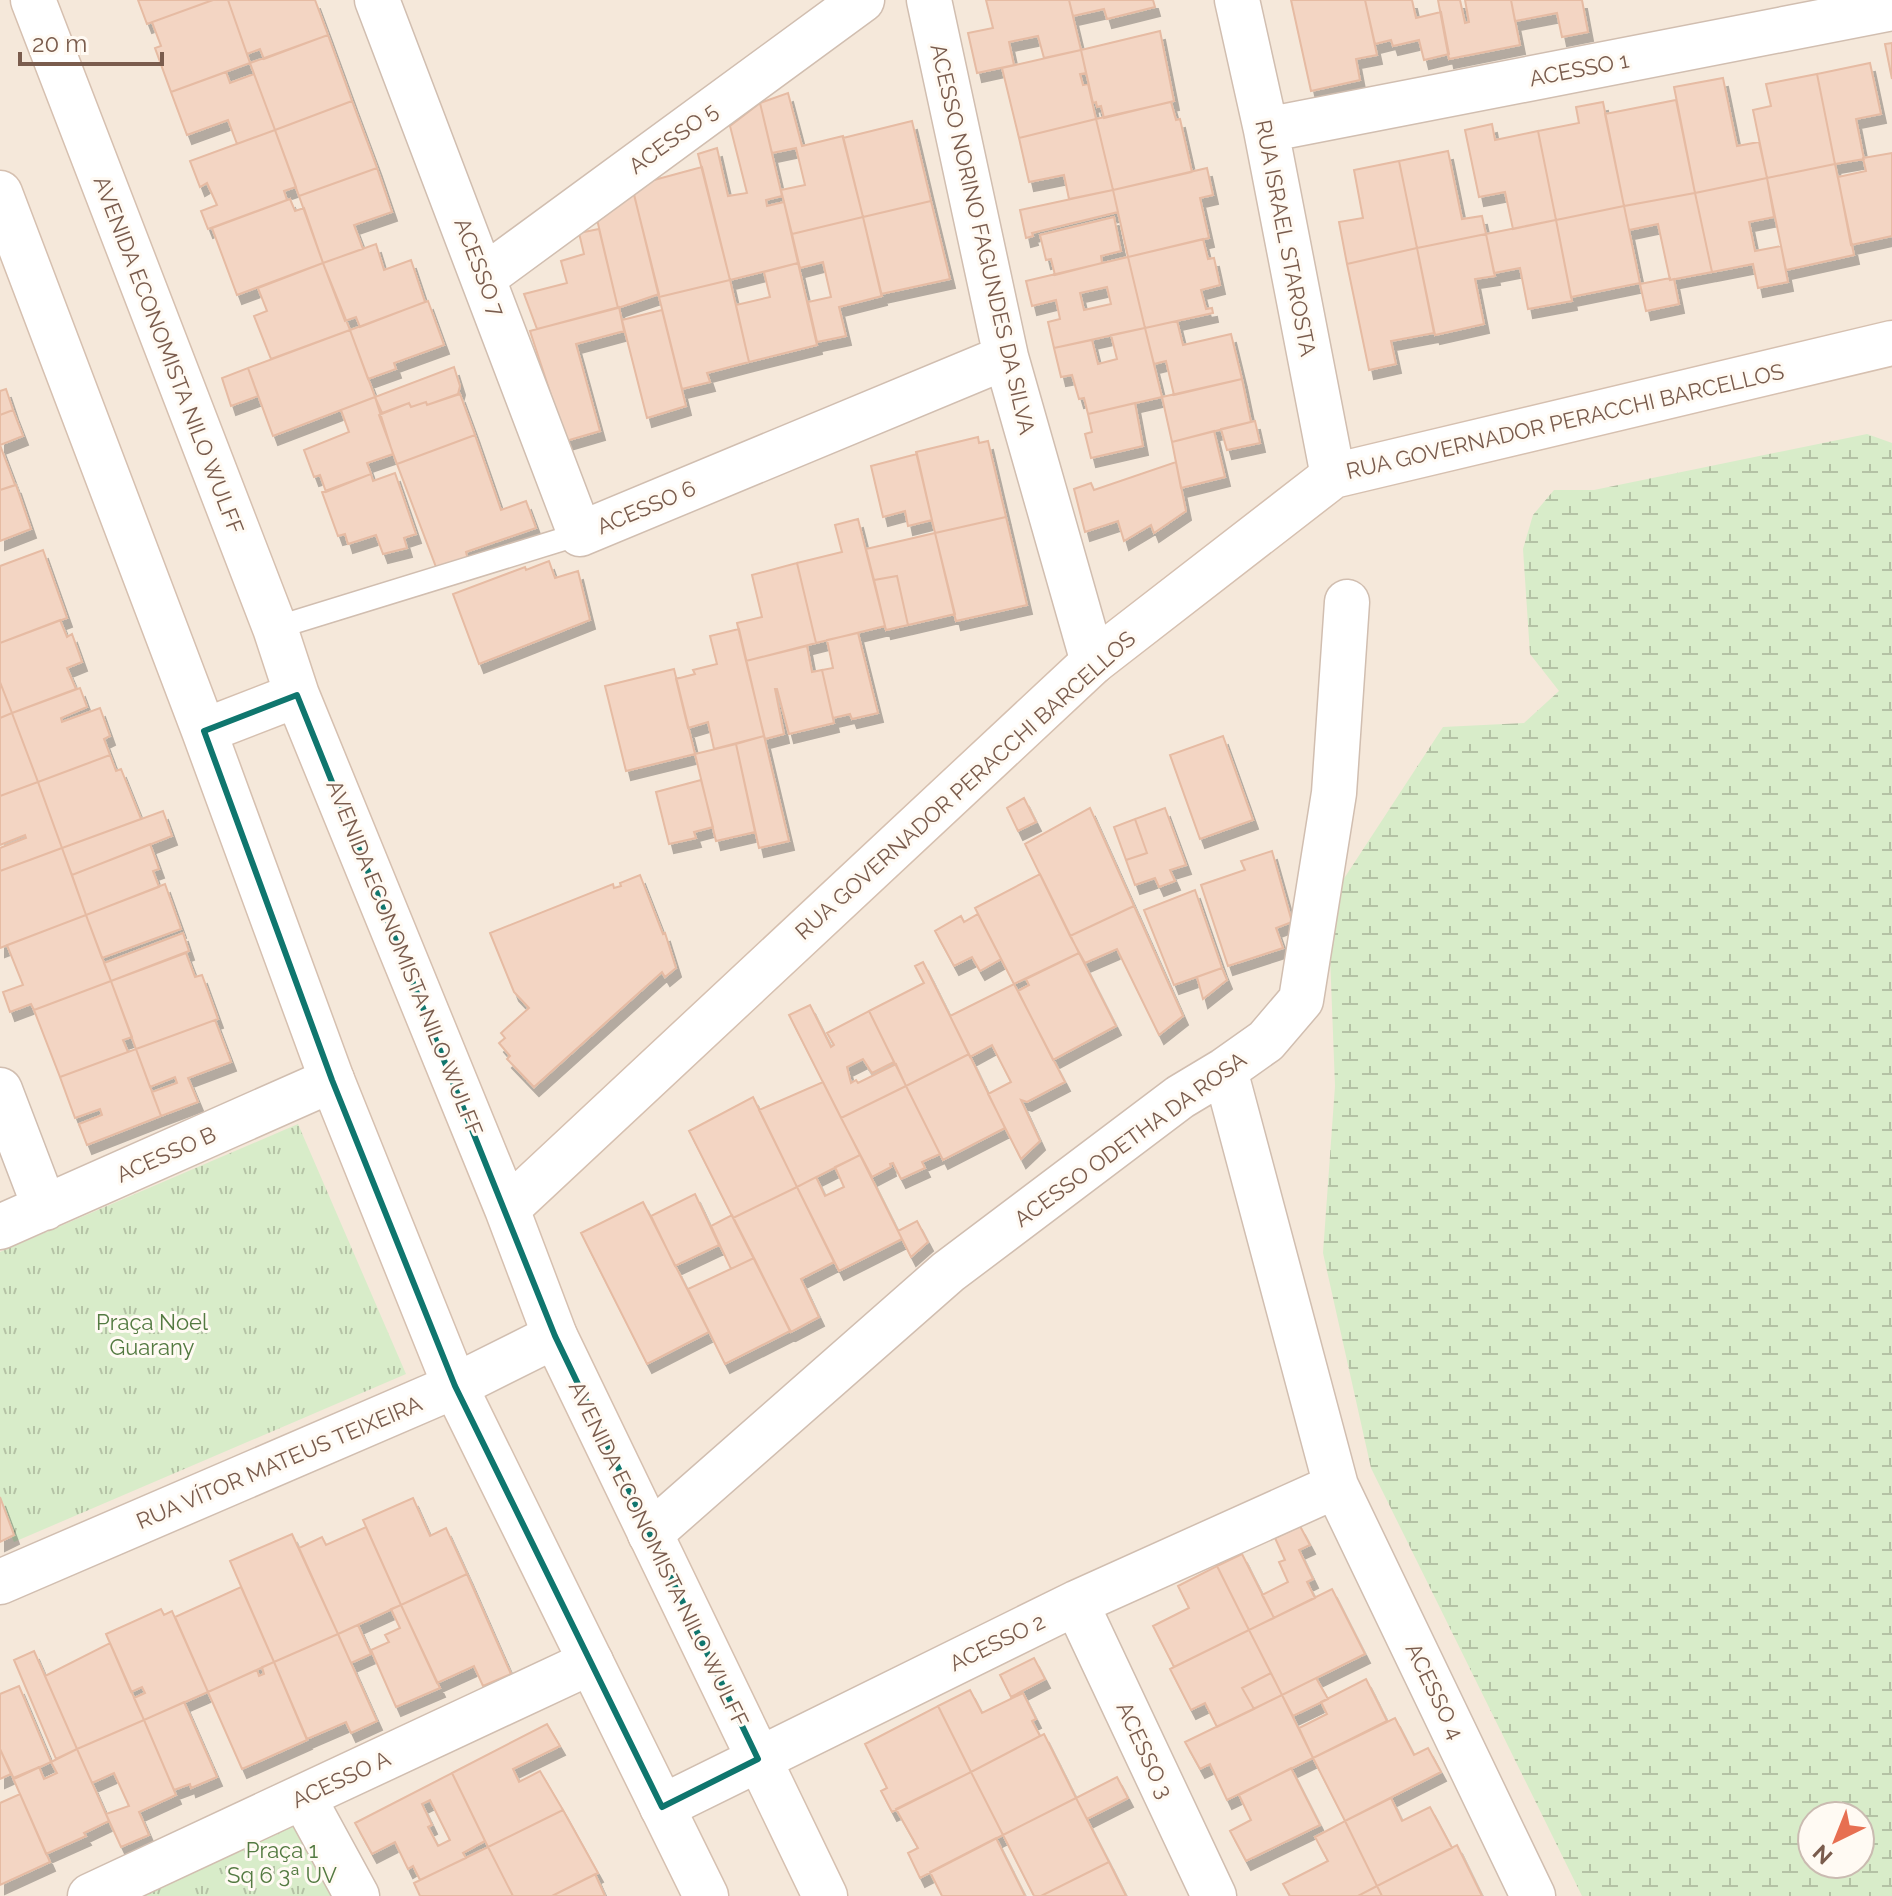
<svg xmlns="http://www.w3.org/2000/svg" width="1892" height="1896" font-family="Raleway,sans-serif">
	<defs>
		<pattern id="wetland-marsh" width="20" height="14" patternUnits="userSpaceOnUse" patternTransform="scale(2)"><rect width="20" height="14" fill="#d8ecc9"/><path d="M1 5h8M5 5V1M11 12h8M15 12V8" fill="none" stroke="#b4c2a5"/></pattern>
		<pattern id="park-tufts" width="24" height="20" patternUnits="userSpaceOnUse" patternTransform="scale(2)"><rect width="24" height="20" fill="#d8ecc9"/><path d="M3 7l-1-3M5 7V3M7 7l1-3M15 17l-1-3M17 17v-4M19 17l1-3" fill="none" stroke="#b4c2a5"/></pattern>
		<filter id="shadow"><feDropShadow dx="5" dy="9" stdDeviation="0" flood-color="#0004"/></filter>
	</defs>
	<rect width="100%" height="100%" fill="#fdf6ec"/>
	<path fill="#f5e8da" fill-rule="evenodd" d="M0,0H1892V1896H0ZM1812,1816H1860V1864H1812Z"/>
	<path fill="url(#wetland-marsh)" fill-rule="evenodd" d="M1867,434L1892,443V1896H1582L1371,1468L1323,1253L1335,1086L1328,903L1443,727L1524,723L1559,691L1530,654L1523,549L1533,515L1554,490H1594ZM1812,1816H1860V1864H1812Z"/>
	<path fill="url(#park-tufts)" d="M298,1124L406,1374L14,1542L0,1510V1252Z
		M296,1822L336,1896H131Z"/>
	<path fill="#f3d5c3" stroke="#e6bba3" stroke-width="2" fill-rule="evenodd" filter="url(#shadow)" d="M138,0H213L147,24Z
		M213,0H228L250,63L171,92L155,48L161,46L152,22Z
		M228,0H315L328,35L264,59L260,49L247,54Z
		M986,0H1069L1081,50L1044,58L1038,36L1009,42L1014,65L977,73L968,33L993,28Z
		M1069,0H1153L1155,7L1107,19L1104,9L1073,16Z
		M1291,0H1365L1377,55L1356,59L1360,80L1311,91Z
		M1365,0H1412L1416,18L1441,12L1449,54L1424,60L1419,40L1393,46L1391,40L1375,44Z
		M1438,0H1460L1465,23L1469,22L1465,0H1511L1520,45L1449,59Z
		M1511,0H1582L1588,32L1562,37L1557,13L1515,21Z
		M1160,31L1174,101L1104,118L1101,106L1097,107L1096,102L1093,103L1081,50Z
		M328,35L352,101L275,130L250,63Z
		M1892,43V79L1885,44Z
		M1081,50L1086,73L1080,74L1083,85L1088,84L1096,119L1019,138L1002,68Z
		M1870,63L1881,114L1856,119L1864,159L1835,164L1817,74Z
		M226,72L230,83L254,74L275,130L237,144L228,120L187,135L171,92Z
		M1817,74L1835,164L1767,178L1753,110L1771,106L1766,84Z
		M1723,78L1737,146L1759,142L1767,178L1695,193L1674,87Z
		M788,93L802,146L843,136L863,217L792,234L781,190L805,185L796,148L772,153L760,103Z
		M1676,100L1695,193L1624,206L1605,114Z
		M352,101L377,168L299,196L275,130Z
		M1171,102L1176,120L1180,119L1192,172L1113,190L1096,119Z
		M1603,102L1624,206L1556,220L1538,131L1579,123L1576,107Z
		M760,103L782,196L766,200L767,206L784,202L798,263L730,280L698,154L717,148L728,196L747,193L730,126Z
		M1096,119L1113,190L1069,199L1064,175L1029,182L1019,138Z
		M912,121L931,201L863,217L843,138Z
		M1492,124L1495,140L1538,131L1556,220L1513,229L1505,192L1479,197L1465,130Z
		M275,130L296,187L284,191L287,200L208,229L201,211L217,205L207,183L200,187L190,161Z
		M1448,151L1462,219L1482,216L1486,234L1417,248L1399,161Z
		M1892,153V236L1851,245L1838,177L1866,171L1863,158Z
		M1399,161L1417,248L1347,264L1339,222L1363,218L1354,170Z
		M1835,164L1854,255L1786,270L1767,178Z
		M702,167L730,280L659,297L632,186Z
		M377,168L392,212L354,225L363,249L323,263L299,196Z
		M1207,168L1213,195L1200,198L1209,238L1128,257L1113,190Z
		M1767,178L1774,217L1749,222L1755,251L1781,246L1788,282L1758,288L1753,264L1712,272L1695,193Z
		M631,183L659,294L618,308L595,211Z
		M1113,190L1118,212L1032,233L1033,236L1026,238L1020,210Z
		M1695,193L1712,272L1670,280L1658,224L1629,230L1624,206Z
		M290,199L295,211L304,208L323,263L237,295L212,228Z
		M931,201L950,279L881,294L863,217Z
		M1624,206L1640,283L1571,297L1556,220Z
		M863,217L882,296L839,307L846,336L817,342L808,302L831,297L823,262L800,268L792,234Z
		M1114,217L1121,251L1101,256L1102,263L1055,275L1051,259L1046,260L1040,235Z
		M1556,220L1572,301L1528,309L1520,268L1494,273L1486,234Z
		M599,229L618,308L537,329L524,294L567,283L561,261L584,254L579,233Z
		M1486,234L1495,276L1475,279L1484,324L1435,335L1417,248Z
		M1203,239L1208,259L1214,258L1220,285L1201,290L1206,309L1212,308L1213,313L1145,328L1128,257Z
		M376,244L384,270L411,260L425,302L360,327L356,317L345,321L323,263Z
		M1417,248L1434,333L1391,341L1396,364L1369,370L1347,264Z
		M1128,257L1145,328L1054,348L1048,322L1060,319L1056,300L1032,306L1026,281ZM1107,287L1111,304L1084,310L1080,293Z
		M323,263L350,330L271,359L254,316L267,311L258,288Z
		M798,263L817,345L749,362L736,305L770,297L764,272Z
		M1670,278V280L1674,279L1679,304L1646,311L1640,284Z
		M730,280L749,362L707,373L710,382L682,389L659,297Z
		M428,301L444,345L394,363L396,369L368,379L350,330Z
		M619,307L624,331L576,344L600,431L566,441L530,331Z
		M662,310L686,406L647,418L622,320Z
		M1177,321L1183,345L1231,334L1242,379L1174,395L1166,361L1154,364L1145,328Z
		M1145,328L1162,397L1088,414L1084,398L1079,399L1072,375L1061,377L1054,348L1092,340L1098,364L1117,359L1111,335Z
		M350,330L375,397L273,436L248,368Z
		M454,367L460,386L458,394L427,405L426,402L411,407L409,403L382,413L375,397Z
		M248,368L258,396L231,406L222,378Z
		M1242,379L1251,422L1172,442L1162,397Z
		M6,389L13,410L0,415V391Z
		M460,394L475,435L397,464L379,415L409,403L411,407L426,402L427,405Z
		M375,397L393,454L367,463L371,474L326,492L320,475L314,477L304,450L349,432L341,410Z
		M1135,403L1143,446L1091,458L1085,434L1092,432L1088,414Z
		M13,410L23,436L0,445L15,485L0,490V415Z
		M1255,421L1260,443L1227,450L1221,429Z
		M1214,431L1225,477L1181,488L1172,442Z
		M475,435L501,510L526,501L536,528L466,552L469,564L439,575L397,464Z
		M978,437L979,443L988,441L1006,517L935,533L916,452Z
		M917,454L932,520L908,526L905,511L883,517L871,466Z
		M1176,462L1186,511L1154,533L1151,525L1124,541L1118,521L1085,532L1074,489L1091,483L1094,490Z
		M395,473L416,534L404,538L407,548L383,554L376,535L348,544L345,534L338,536L322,492L371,474L373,481Z
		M16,485L31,529L0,541V490Z
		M1006,517L1027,605L956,621L935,533Z
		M858,519L885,626L816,643L797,563L842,552L835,525Z
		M935,533L955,614L908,625L897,576L874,580L866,549Z
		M43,550L67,618L0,643V566Z
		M549,561L555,578L578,571L590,620L479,664L453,594L525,567L526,570Z
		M797,563L816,643L746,661L737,623L762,617L752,575Z
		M897,576L908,625L886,630L874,580Z
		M60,620L67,637L72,634L82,662L67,668L76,689L12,713L0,682V643Z
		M739,629L764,736L714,749L708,722L688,728L676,679L695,674L693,670L717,664L710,636Z
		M858,633L878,713L852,719L850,714L833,718L822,670L833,668L827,640Z
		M807,646L812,672L822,670L834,723L789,734L777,689H775L784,734L765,739L746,661Z
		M674,669L695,754L626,771L605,686Z
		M0,682L12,713L0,718Z
		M80,688L87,707L61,718L62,722L100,708L110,736L104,739L110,755L38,782L12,713Z
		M12,713L38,782L0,796V718Z
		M764,736L789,841L759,848L736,744Z
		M1223,736L1253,820L1200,839L1170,755Z
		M736,744L755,832L716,841L695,754Z
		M110,755L116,771L121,769L141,819L62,848L38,782Z
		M701,780L713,827L694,832L696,838L669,844L656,792Z
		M38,782L62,848L0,871V848L26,838L25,835L0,845V796Z
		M1024,798L1036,822L1018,831L1007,808Z
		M1090,808L1134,906L1070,936L1025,844Z
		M1165,808L1186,865L1170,870L1175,881L1159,887L1155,878L1135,885L1126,860L1147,853L1135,819Z
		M163,811L172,836L72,875L62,848Z
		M1135,819L1147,853L1126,860L1114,827Z
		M150,844L159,869L153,871L159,887L86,915L72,875Z
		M62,848L86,915L0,948V871Z
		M1272,851L1292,922L1276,928L1283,948L1228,966L1201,885L1245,870L1241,861Z
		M1040,874L1079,953L1014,984L975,908Z
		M640,875L663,934L665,933L676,968L665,977L662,972L534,1087L507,1059L510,1056L499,1043L505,1038L501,1033L529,1008L514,992L490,933L613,884L614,888L621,886L620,883Z
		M165,884L181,929L102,958L86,915Z
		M1195,890L1222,968L1174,985L1144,910Z
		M1134,906L1183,1016L1159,1035L1117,949L1085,963L1070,936Z
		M978,914L1001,959L980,971L972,957L954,966L935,931L961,916L964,922Z
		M86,915L111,981L34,1010L31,1004L10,1012L3,992L23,985L7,945Z
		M183,933L189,951L111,981L104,963Z
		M186,953L195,977L202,975L218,1019L136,1049L111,981Z
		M1079,953L1116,1026L1053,1060L1018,991L1029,985L1026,979Z
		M923,962L969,1054L906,1086L869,1011L924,983L915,966Z
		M1222,968L1227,980L1203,999L1197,977Z
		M111,981L132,1037L123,1040L128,1052L60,1077L34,1010Z
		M1014,984L1065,1082L1027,1102L1021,1100L1040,1141L1021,1159L988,1094L1011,1082L992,1045L970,1057L950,1016Z
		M810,1005L831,1047L834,1045L827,1033L869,1011L894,1062L872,1073L863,1059L847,1067L851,1083L856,1080L858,1083L896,1064L906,1086L841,1118L789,1015Z
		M215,1020L231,1062L188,1078L198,1102L161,1116L152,1092L177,1083L175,1077L150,1087L136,1049Z
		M136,1049L161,1116L87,1145L79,1124L102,1115L100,1109L75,1118L60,1077Z
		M969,1054L1005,1128L943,1160L906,1086Z
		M823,1082L860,1155L797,1187L759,1110Z
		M906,1086L940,1154L922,1162L925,1168L901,1179L893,1163L890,1164L891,1167L872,1177L841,1118Z
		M753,1097L797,1187L733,1218L689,1131Z
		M860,1155L902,1239L839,1271L797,1187L816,1177L825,1196L844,1187L835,1167Z
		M797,1187L834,1262L801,1279L819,1317L791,1332L733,1218Z
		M695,1194L719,1245L675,1266L651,1216Z
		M643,1202L709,1332L647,1364L581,1233Z
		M732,1215L754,1258L731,1269L711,1226Z
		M917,1221L928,1242L911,1257L898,1231Z
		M754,1258L790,1331L725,1364L688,1289Z
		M0,1497L14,1535L0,1542Z
		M413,1498L430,1536L446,1528L467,1574L401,1605L363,1520Z
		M1300,1526L1310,1545L1299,1550L1313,1579L1307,1582L1315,1598L1274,1618L1262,1595L1288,1582L1279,1562L1285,1560L1275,1538Z
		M366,1527L401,1605L338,1634L299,1548L322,1537L326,1545Z
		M292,1534L338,1634L274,1662L230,1561Z
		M1242,1554L1274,1618L1249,1630L1217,1566Z
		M1217,1566L1249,1630L1174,1667L1153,1626L1189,1608L1178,1586Z
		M467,1574L511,1674L483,1686L474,1666L437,1683L401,1605Z
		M241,1587L274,1662L208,1692L175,1617Z
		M1332,1589L1365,1654L1282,1695L1249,1630Z
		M401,1605L440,1688L396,1707L371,1650L389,1642L385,1635L400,1628L391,1609Z
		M161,1609L164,1615L172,1611L208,1692L144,1720L134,1698L145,1693L142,1687L131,1692L106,1634Z
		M358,1625L371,1654L351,1663L338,1634Z
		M1249,1630L1271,1673L1242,1688L1254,1709L1217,1727L1205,1703L1191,1710L1170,1669Z
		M338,1634L377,1721L351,1733L346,1722L307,1739L274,1662Z
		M110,1643L144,1720L77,1749L45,1676Z
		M34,1651L77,1749L56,1759L14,1660Z
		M1034,1658L1045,1679L1011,1697L1000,1675Z
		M274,1662L307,1740L242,1769L208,1692L257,1670L259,1676L264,1674L262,1667Z
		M1271,1673L1282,1695L1254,1709L1242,1688Z
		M1316,1678L1328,1699L1293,1716L1282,1695Z
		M1366,1679L1387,1721L1313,1758L1299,1728L1327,1714L1321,1702Z
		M19,1686L51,1762L14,1779L0,1749V1694Z
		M970,1690L982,1713L1023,1693L1036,1719L1032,1721L1040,1736L971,1772L938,1706Z
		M1282,1695L1313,1758L1227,1800L1210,1764L1200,1769L1185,1742Z
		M184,1702L217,1777L191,1788L190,1784L174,1790L144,1720Z
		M938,1706L971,1772L892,1812L881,1791L887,1788L865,1744Z
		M1395,1718L1414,1755L1428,1748L1441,1772L1345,1821L1313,1758Z
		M144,1720L176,1795L139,1812L149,1835L121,1847L106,1814L129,1806L114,1773L92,1783L77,1749Z
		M547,1724L560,1746L513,1769L519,1782L540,1771L563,1810L488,1847L452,1773Z
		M1044,1734L1076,1798L1003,1835L971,1772Z
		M0,1749L11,1774L0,1779Z
		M77,1749L109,1821L84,1833L86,1836L46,1854L13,1778L39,1767L44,1779L57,1773L51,1762Z
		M1291,1768L1320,1825L1246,1861L1230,1831L1251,1820L1239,1795Z
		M971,1772L1003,1835L920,1878L908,1853L918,1848L896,1809Z
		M452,1773L485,1841L463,1853L466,1858L420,1880L413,1866L408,1869L395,1842L372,1854L355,1823ZM430,1800L450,1840L438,1846L428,1827L432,1825L422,1804Z
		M1117,1777L1128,1798L1087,1819L1076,1798Z
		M20,1794L50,1862L0,1885V1803Z
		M1076,1798L1109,1862L1041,1896H1034L1003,1835Z
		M1391,1798L1402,1821L1430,1807L1452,1848L1377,1886L1345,1821Z
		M563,1810L598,1873L552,1896H513L488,1847Z
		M1345,1821L1377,1886L1358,1896H1290L1283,1884L1328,1861L1315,1837Z
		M996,1838L1025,1896H942L930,1872Z
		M1457,1845L1482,1896H1382L1377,1886Z
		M488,1847L513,1896H420L414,1883Z
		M1109,1862L1126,1896H1041Z
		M595,1874L605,1896H552Z
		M1377,1886L1382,1896H1358Z"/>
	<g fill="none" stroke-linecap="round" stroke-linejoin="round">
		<g stroke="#d1beb0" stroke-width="25">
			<path id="lane" d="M275,628L580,534"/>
		</g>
		<g stroke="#d1beb0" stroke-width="47">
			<path id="street" d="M377,0L580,534L1006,357
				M929,0L1006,357L1093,662
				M1237,0L1266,130L1333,476
				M1266,130L1892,8
				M484,277L862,0
				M1225,1070L1336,1486L1533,1896
				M0,1090L45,1208
				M0,1227L332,1080
				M650,1534L948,1272L1180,1097L1225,1070L1266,1041L1301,1000L1334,793L1347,602
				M0,1582L455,1386L555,1336
				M1076,1603L1214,1896
				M303,1797L357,1896
				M662,1807L1076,1603L1336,1486
				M90,1896L591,1662"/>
		</g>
		<g stroke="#d6c0b0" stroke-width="47">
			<path id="secondary" d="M33,0L275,628L297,695L507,1209L555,1336L825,1896
				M0,193L204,731L332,1080L455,1386L706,1896
				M204,731L297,695
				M507,1209L1093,662L1333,476L1892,343"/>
		</g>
		<use href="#lane" stroke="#fff" stroke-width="22"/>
		<use href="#street" stroke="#fff" stroke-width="44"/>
		<use href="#secondary" stroke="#fff" stroke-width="44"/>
	</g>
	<path fill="none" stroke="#0f766e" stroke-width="6" stroke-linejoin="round" d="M297,695L555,1336L758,1759L662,1807L455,1386L332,1080L204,731Z"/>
	<g text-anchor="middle" stroke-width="6" stroke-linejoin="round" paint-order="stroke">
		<g font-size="22" fill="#7a5c4d" stroke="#fffaf3">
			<text transform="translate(1579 69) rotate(-11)" y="8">ACESSO 1</text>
			<text transform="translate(673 138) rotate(-36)" y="8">ACESSO 5</text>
			<text transform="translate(1286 238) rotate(79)" y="8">RUA ISRAEL STAROSTA</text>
			<text transform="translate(983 239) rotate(77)" y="8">ACESSO NORINO FAGUNDES DA SILVA</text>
			<text transform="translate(480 267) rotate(69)" y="8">ACESSO 7</text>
			<text transform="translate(169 355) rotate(69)" y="8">AVENIDA ECONOMISTA NILO WULFF</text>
			<text transform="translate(1565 421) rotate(-13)" y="8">RUA GOVERNADOR PERACCHI BARCELLOS</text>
			<text transform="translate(646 507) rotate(-23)" y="8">ACESSO 6</text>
			<text transform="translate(965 785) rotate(-42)" y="8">RUA GOVERNADOR PERACCHI BARCELLOS</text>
			<text transform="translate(405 958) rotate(68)" y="8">AVENIDA ECONOMISTA NILO WULFF</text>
			<text transform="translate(1130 1139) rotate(-36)" y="8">ACESSO ODETHA DA ROSA</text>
			<text transform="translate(166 1154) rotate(-24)" y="8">ACESSO B</text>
			<text transform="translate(279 1462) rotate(-23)" y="8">RUA VÍTOR MATEUS TEIXEIRA</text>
			<text transform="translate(659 1554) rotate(64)" y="8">AVENIDA ECONOMISTA NILO WULFF</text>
			<text transform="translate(997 1642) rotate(-26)" y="8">ACESSO 2</text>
			<text transform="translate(1435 1691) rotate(64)" y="8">ACESSO 4</text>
			<text transform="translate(1145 1750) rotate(65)" y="8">ACESSO 3</text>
			<text transform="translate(341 1779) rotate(-25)" y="8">ACESSO A</text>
		</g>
		<g font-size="22" fill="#537a41" stroke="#fffaf3">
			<text x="152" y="1330">Praça Noel<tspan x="152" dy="25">Guarany</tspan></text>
			<text x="282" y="1858">Praça 1<tspan x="282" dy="25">Sq 6 3ª UV</tspan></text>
		</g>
	</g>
	<g transform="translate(1836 1840) rotate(223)"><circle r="38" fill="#fffaf3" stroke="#cabbb1" stroke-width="2"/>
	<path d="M0-6L14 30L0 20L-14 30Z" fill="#e76f51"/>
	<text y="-12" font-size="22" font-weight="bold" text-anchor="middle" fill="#7a5c4d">N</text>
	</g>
	<path d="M20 52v12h142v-12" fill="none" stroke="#7a5c4d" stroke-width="4"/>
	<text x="32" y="52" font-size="24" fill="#7a5c4d" stroke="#fffaf3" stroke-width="6" paint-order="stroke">20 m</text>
</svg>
